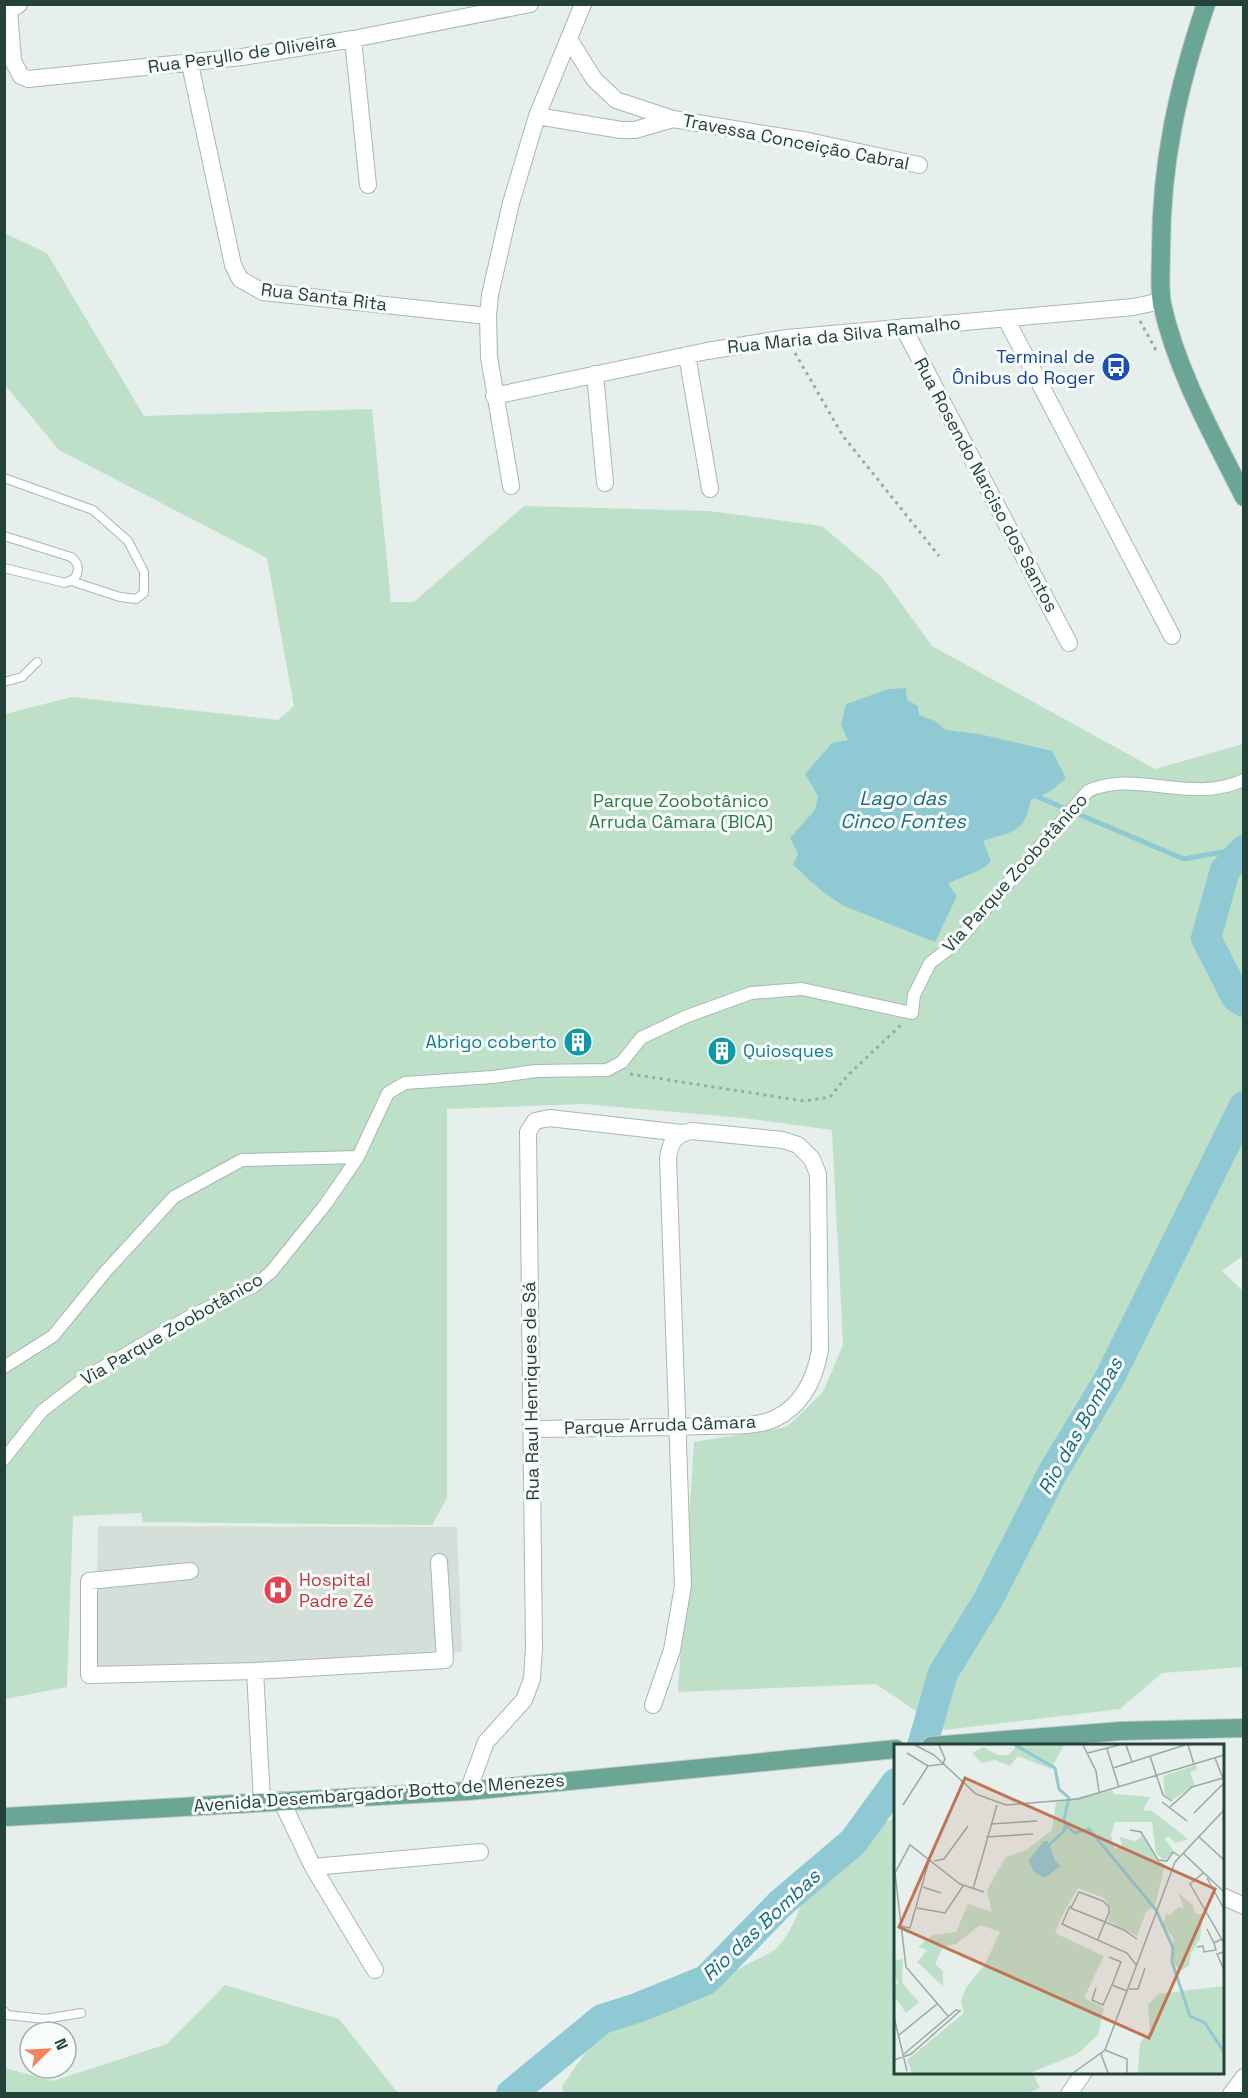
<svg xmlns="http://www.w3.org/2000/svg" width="1248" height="2098" font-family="'Space Grotesk',sans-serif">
	<rect width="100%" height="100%" fill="#e6efeb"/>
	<path fill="#d4dfda" d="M98,1526L457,1527L462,1652L95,1675Z"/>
	<path fill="#bfe0c8" d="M4,233L47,253L144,416L372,409L391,602H414L524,506L709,511L822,526L882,577L932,646L1155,769L1243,744L1244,1255L1222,1271L1243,1291V1667L1162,1673L1120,1709L944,1730L876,1684L678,1692L694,1442L787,1427L823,1392L843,1345L832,1130L743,1118L585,1104L447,1109V1498L432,1525L143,1522L141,1513L73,1516L67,1687L5,1699V714L72,697L278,720L294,706L267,558L59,450L5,385Z
		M895,1819L896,2072L1033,2073L1040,2088L1025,2094L563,2093L562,2086L590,2046L603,2035L680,2000L775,1950C810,1915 800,1865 843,1837C858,1827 878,1824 895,1819Z
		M225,1985L339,2019L398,2093H5V2068L53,2081L167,2044Z"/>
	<path fill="#8ec9d4" d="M906,688L907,700L918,706L919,715L935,721L946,730L979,734L1052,751L1066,778L1051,791L1031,800C1023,836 1013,830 983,841L991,861C978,875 965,874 948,884L957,896L935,942L844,906L823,892L793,865L798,854L790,838L815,810L818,796L805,774L832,743L848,740L841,725L846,704L889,689Z"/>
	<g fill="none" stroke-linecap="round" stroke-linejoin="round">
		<path stroke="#8ec9d4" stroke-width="5" d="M1031,794L1184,859L1244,848"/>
		<path stroke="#8ec9d4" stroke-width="30" d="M1244,850L1225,870L1206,938L1236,997L1244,1002
			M922,1746L943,1673L988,1600L1053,1472L1109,1379L1244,1106
			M511,2094L602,2019L637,2008L706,1980L780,1904L853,1842L896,1783"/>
		<g stroke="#a8b8b2" stroke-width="10">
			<path id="service" d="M4,478L93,510L128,541L144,572V593L136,599L120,597L71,581
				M4,536L71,557C79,563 80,569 75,578L65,583L4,568
				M4,682L22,677L37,662
				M4,2011L7,2015L45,2019L81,2013"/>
		</g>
		<g stroke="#a8b8b2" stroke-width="14">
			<path id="pedestrian" d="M4,1367L53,1336L106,1271L174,1197L242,1160L358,1157
				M4,1459L42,1411L86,1377L192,1315L253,1287L271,1272L325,1205L358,1157L388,1093L405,1083L493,1077L536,1071L607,1070L622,1062L641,1038L685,1017L751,993L802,989L912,1013L914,995L930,963L956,943L1088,791C1136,769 1189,805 1244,780"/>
		</g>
		<g stroke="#a8b8b2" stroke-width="18">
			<path id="minor" d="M9,10L13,61L21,76L28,79L242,57L353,39L530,4
				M353,39L368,185
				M569,39L594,79L616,100L673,119L808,141L919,165
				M190,64L233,265L240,279L263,292L488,316
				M537,116L621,130H635L673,119
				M1006,319L1172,636
				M903,327L1069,643
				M687,355L710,489
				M595,374L605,483
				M494,396L707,351L787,338L1133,307L1162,301
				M511,486L489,357L488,316L490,295L511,203L537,116L583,4
				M531,1429C589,1428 647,1428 705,1426C727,1425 753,1428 774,1419C802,1406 815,1379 820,1350L818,1174L812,1159L798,1145L783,1140L692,1131C675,1134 670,1142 668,1158L683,1586L672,1650L653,1705
				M190,1571L89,1581V1675L255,1671
				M468,1791L486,1742L524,1700L532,1679L534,1648L528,1132L535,1121L549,1118L682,1133
				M281,1800L313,1867L480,1852
				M262,1801L255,1671L445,1660L439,1562
				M313,1867L375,1970
				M1222,1896L1244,1906
				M1069,2094L1084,2072
				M1231,2094L1244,2077"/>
		</g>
		<g stroke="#a8b8b2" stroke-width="20">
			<path id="tertiary" d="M4,12L18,4"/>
		</g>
		<g stroke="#c2cac8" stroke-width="20">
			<path id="primary" d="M1206,4C1178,87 1161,162 1161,250C1161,267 1159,287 1162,304C1177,372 1213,435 1244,497
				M931,1746L1121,1731L1244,1728
				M4,1817L468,1791L896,1749"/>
		</g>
		<path stroke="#86b3a5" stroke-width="3" stroke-dasharray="3 4.5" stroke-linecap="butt" d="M1140,321L1157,352
			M795,353L843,436L939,556
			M630,1074L804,1101L830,1097L848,1075L902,1024"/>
		<use href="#service" stroke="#fff" stroke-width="8"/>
		<use href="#pedestrian" stroke="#fff" stroke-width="12"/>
		<use href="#minor" stroke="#fff" stroke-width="16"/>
		<use href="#tertiary" stroke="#fff" stroke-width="18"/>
		<use href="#primary" stroke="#6aa596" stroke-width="18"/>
	</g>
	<defs>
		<g id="bus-disc" transform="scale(1.5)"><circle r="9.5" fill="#1a4fb4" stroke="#f7fbf9"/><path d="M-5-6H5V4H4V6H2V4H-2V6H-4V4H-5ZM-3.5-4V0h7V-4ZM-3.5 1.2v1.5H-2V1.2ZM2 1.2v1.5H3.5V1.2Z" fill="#fff"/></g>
		<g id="building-disc" transform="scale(1.5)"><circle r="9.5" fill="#0f9aa8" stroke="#f7fbf9"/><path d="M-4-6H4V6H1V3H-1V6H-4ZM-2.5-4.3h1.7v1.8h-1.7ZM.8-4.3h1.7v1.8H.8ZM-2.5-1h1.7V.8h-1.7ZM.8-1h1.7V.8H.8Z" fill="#fff"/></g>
		<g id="hospital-disc" transform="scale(1.5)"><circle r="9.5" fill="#e0444e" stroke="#f7fbf9"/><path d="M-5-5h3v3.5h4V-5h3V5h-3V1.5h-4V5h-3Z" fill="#fff"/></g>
	</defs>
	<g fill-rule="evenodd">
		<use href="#bus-disc" x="1116" y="367"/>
		<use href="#building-disc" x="578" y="1042"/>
		<use href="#building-disc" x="722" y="1051"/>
		<use href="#hospital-disc" x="278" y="1590"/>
	</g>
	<g text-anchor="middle" stroke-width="6" stroke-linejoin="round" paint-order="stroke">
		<g font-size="18" fill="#24423a" stroke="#f7fbf9">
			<text transform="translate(242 54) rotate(-8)" y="6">Rua Peryllo de Oliveira</text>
			<text transform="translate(796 142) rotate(11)" y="6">Travessa Conceição Cabral</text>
			<text transform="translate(324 297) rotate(7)" y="6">Rua Santa Rita</text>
			<text transform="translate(844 335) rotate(-6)" y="6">Rua Maria da Silva Ramalho</text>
			<text transform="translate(986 485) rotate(62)" y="6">Rua Rosendo Narciso dos Santos</text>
			<text transform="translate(1015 873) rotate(-48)" y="6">Via Parque Zoobotânico</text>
			<text transform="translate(172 1329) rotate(-30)" y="6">Via Parque Zoobotânico</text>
			<text transform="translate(531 1391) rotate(-91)" y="6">Rua Raul Henriques de Sá</text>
			<text transform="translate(660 1425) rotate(-2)" y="6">Parque Arruda Câmara</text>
			<text transform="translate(379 1793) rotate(-4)" y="6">Avenida Desembargador Botto de Menezes</text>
		</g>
		<g font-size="18" fill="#164399" stroke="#f7fbf9" text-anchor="end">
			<text x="1095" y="363">Terminal de<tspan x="1095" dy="21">Ônibus do Roger</tspan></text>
		</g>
		<g font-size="18" fill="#2d7a4b" stroke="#f7fbf9">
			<text x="681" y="807">Parque Zoobotânico<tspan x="681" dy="21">Arruda Câmara (BICA)</tspan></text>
		</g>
		<g font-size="18" fill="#0d838f" stroke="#f7fbf9" text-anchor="end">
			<text x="557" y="1048">Abrigo coberto</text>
			<text x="743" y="1057" text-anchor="start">Quiosques</text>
		</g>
		<g font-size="18" fill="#be3a42" stroke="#f7fbf9" text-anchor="start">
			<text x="299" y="1586">Hospital<tspan x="299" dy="21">Padre Zé</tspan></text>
		</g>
		<g font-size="20" font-style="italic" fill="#1c6f80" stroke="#f7fbf9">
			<text x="903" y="805">Lago das<tspan x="903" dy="23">Cinco Fontes</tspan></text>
			<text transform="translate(1080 1426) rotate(-61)" y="7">Rio das Bombas</text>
			<text transform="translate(761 1925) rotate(-43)" y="7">Rio das Bombas</text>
		</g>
	</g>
	<g transform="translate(894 1744)">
		<rect width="330" height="330" fill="#e6efeb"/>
		<path d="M123,1H170L157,25L124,12L116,22L101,16L88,19L78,9L89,3L104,11H115ZM302,21L303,26L296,28L301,41L278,56L271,51L269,32ZM218,46L220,50L256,53L249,66L258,67L294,95L282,99L274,92L271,95L279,106L276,113L270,116L262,109L258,78H221L217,91L221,105L228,102L226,93L241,97L248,92L263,116L271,120L261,162L252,168L243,192L214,177L217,165L210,154L184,144L168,172L161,189L210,212L190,254L210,264L204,291L183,310L136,329H18L13,316L70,269L67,257L72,244L91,220L106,188L86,181L62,200L49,203L41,220L49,227V242L23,218L33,206L24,203L38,191L62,188L74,160L98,168L93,147L104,126L112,113L132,106L158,86L162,58ZM284,149L298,160L302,170H309L306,195L297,209L295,222L286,227L280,219L279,194L269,180L273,168L275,172L284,163L290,164ZM0,206L2,216L9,215L8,239L25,258L12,269L0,252V239L5,240L0,232ZM330,242V329H244L246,299L256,287L254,261L264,250Z" fill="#bfe0c8"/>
		<path d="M150,97H154L161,117L167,122L150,134L140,128L134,117Z" fill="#8ec9d4"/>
		<path fill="none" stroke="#8ec9d4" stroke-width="3" d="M121,1L161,24L165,45L175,54L170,75L174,83L181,89L195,85L262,166L279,204L278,218L296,272L311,279L330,308M154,102L170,87L172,79"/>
		<path fill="none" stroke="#98aaa4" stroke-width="1.5" d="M21,1L40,11L82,50L112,61L184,55L330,11M189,1L202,27L205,48M232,1L238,18M294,1L300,20M213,5L225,43M13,9L34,22L49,20L51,15L45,1M194,9L225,1M256,12L269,51L278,57M321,14L330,37M219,24L291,1M268,58L293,77M9,61L34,22M276,63L298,43L329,34M300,69L330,39M97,80L143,77M236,86L247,88L264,116L273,117L279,108L285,112M304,92L330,116M92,93L139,90M289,109L330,148M40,117L50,115L74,82M1,129L12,223L54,272M1,129L16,101L66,140L90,148M309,129L296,140L330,199M313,134L330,165M29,143L47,149M79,145L103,61M176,162L168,180L233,209L243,222M23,164L51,169L69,142M7,182L16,184L36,113M313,185L320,199L328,195M204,195L211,178L215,169V163L209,157L185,148L177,164L179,165L211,178L230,186L243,195M303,203L309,202L310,208L322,206L320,199M330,208L323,210L330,226M215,213L227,218L218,241L233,247M202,244L198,256L209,261L218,241M235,245H244L251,224M0,273L13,327M5,291L43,260M211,306L233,315V329M207,310L214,329M0,316L17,310L66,267L62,266L10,310M179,329L211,306L281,118L330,66"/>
		<path fill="#c07456" fill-opacity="0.15" stroke="#c07456" stroke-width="3" d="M71,34L321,145L255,294L5,183Z"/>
		<rect width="330" height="330" fill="none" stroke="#24423a" stroke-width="3"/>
	</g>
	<rect width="1248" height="2098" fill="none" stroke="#24423a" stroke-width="12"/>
	<g transform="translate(48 2050) rotate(66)"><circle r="28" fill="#f7fbf9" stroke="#a3b1ad" stroke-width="1.5"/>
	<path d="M0-4.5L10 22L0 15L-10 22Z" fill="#f4845f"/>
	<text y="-9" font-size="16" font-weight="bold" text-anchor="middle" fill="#24423a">N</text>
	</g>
</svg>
